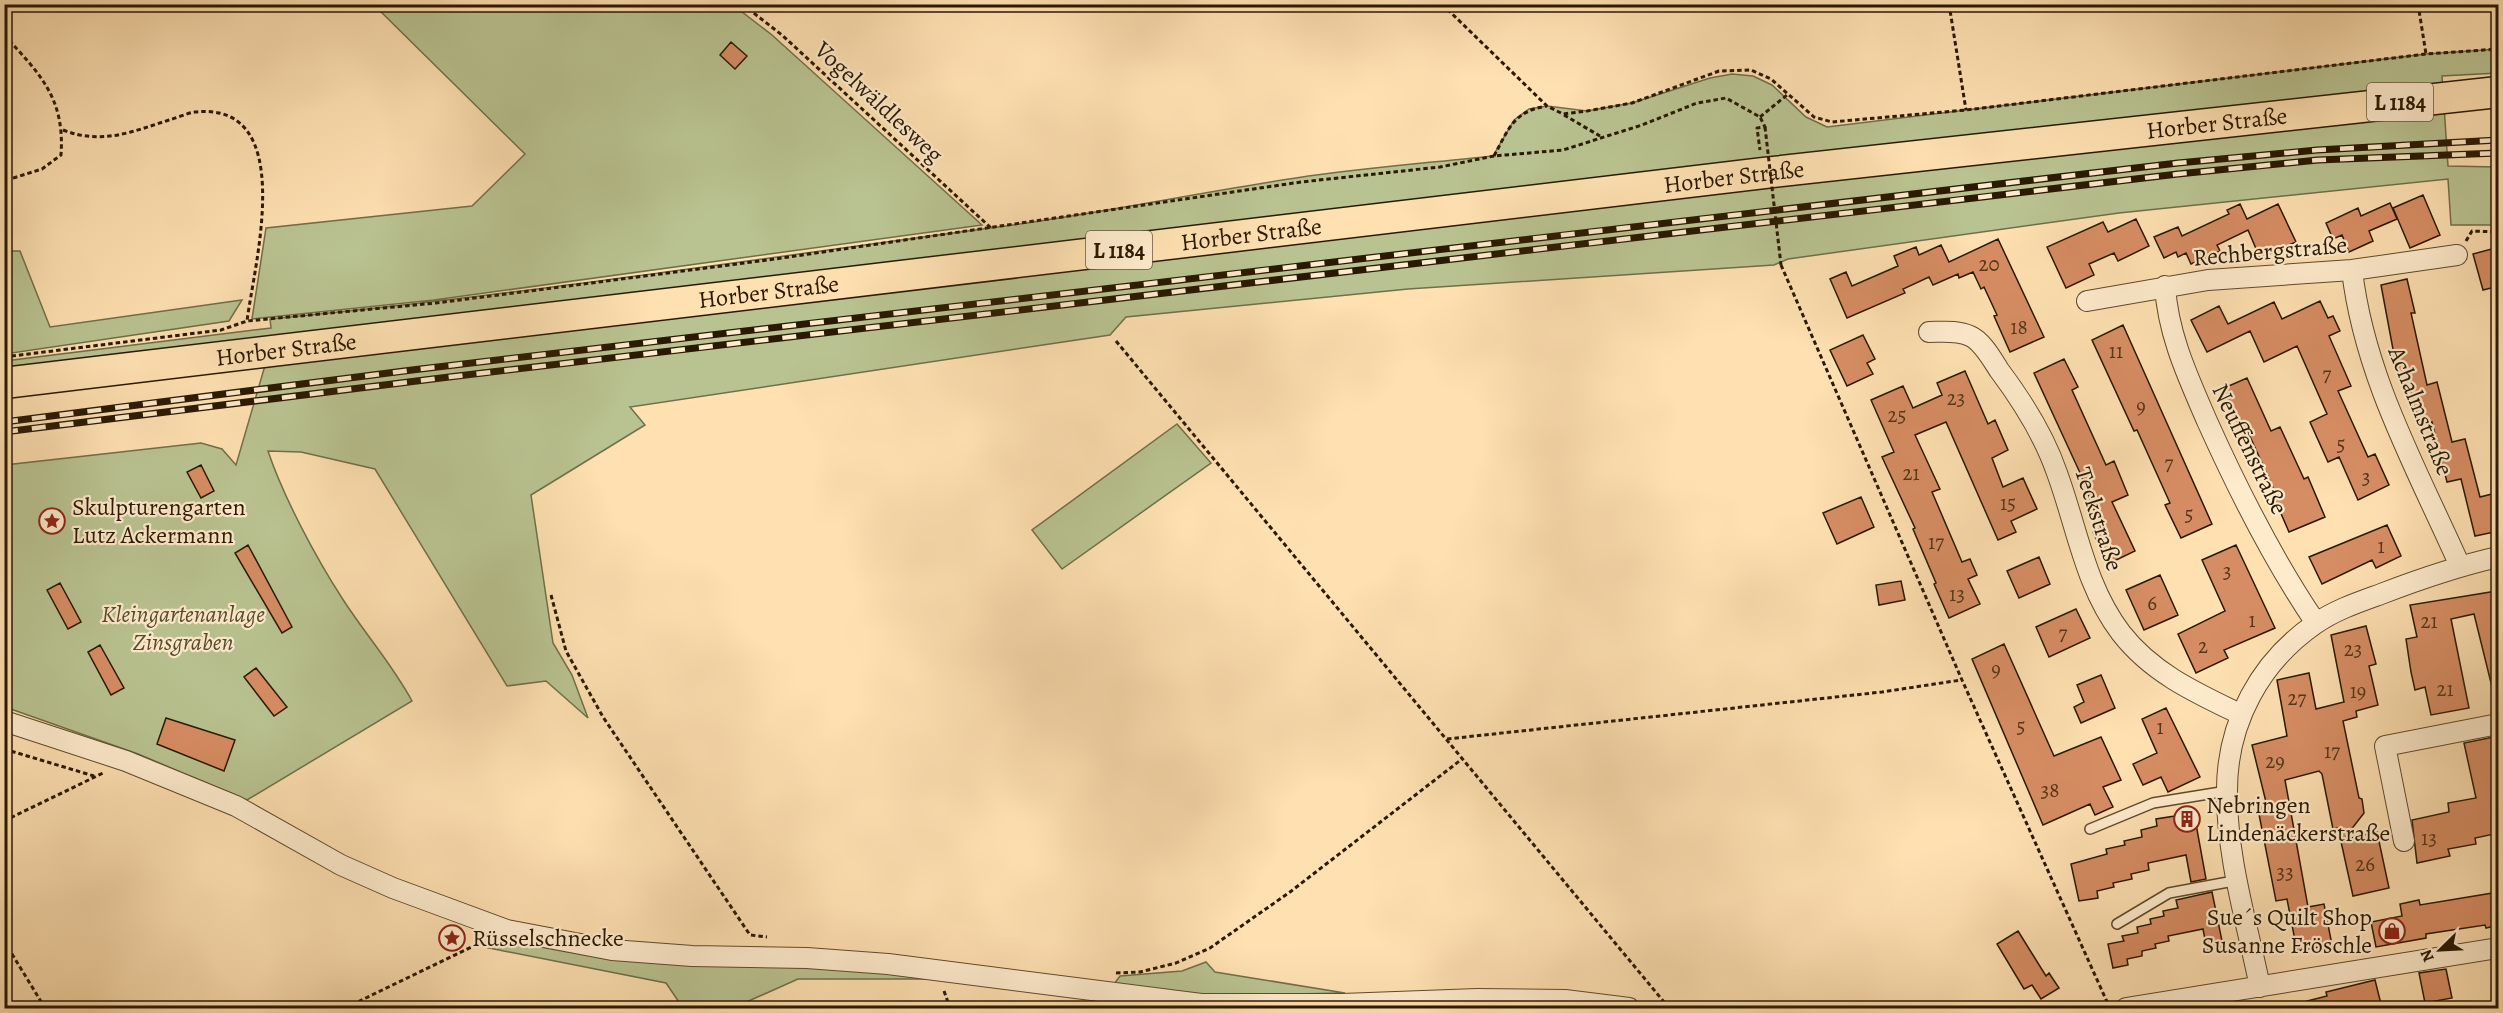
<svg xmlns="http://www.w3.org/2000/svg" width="2503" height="1013" font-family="Alegreya,serif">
	<rect width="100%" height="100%" fill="#fee0b1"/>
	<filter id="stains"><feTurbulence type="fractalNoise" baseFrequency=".00333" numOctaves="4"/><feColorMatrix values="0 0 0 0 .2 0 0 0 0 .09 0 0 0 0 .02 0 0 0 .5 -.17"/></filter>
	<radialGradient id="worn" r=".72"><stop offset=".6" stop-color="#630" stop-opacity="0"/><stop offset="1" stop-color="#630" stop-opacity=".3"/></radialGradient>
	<path fill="#b9c391" stroke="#726e48" stroke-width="1.5" d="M374,5H733L772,35L982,225L434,300L252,319L266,228L472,206L525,154Z
		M2498,49V73L2442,76L2448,166L2498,167V225H2451L2448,179L2119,213L1788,259L1774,265L1408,289L1126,317L1110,335L630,407L645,425L531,495L553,643L572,675L588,718L546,681L507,686L375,469L301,452L268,451C283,496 316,558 342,598C365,634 392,664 412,701L247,800L138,754L5,707V465L201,443L222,449L236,465L273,338L5,372V361L271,328L270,319C511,296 750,260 990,228C1093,215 1194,193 1296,178C1362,168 1428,163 1493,156L1514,120L1529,109L1547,106L1587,111L1632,103L1710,78L1732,74L1753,76L1772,85L1806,117L1827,127L2426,54Z
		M5,251H20L50,327L242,300L229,321L5,354Z
		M1177,424L1211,463L1062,569L1032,530Z
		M516,937L923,973L930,979H798L733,1008H683L666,983L489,948Z
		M1206,962L1215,972L1345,993L1192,996L1114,984L1120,976L1182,971Z"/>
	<path fill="#d78d63" stroke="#2a1900" stroke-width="1.5" d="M731,42L747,56L735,69L720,55Z
		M2423,195L2440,235L2410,248L2393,208Z
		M2390,203L2397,219L2369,231L2373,241L2349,252L2342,235L2333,239L2326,223L2358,208L2361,216Z
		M2240,204L2247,219L2278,204L2296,242L2260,258L2248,230L2217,245L2220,251L2191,264L2186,253L2178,257L2176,252L2164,258L2154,237L2178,227L2182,236L2229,214L2227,210Z
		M2136,219L2149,246L2118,261L2114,253L2089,264L2094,275L2066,288L2047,247L2103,222L2108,232Z
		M1998,239L2044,337L2010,352L1994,316L1997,315L1984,287L1981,289L1973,272L1959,278L1958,274L1933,285L1929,277L1903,289L1905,293L1847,318L1830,279L1846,272L1852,286L1898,266L1894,256L1916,247L1919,255L1941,245L1949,262Z
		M2499,247V286L2483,290L2473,254Z
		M2407,279L2415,313H2411L2427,385L2437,382L2452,442L2465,439L2480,497L2492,494L2499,531L2475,536L2461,479L2447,482L2432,422L2420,425L2406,374L2398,376L2381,285Z
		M2320,301L2328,318L2333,316L2340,331L2329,336L2351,386L2338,391L2368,457L2375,454L2389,485L2358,500L2339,457L2328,462L2310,422L2327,414L2297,346L2264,362L2250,331L2207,352L2191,320L2219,306L2228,324L2274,302L2282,319Z
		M2123,325L2212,524L2181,538L2165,505L2170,503L2137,430L2134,431L2092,340Z
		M1863,335L1875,359L1867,363L1873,374L1847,386L1830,350Z
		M2064,359L2078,387L2072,390L2106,465L2114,461L2128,495L2112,502L2135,551L2108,564L2093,532L2101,528L2081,475L2034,373Z
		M1965,371L1988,424L1995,420L2008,450L1992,458L2003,487L2023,478L2037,509L2011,521L2016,532L1998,540L1946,422L1915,435L1940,489L1932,492L1962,562L1970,559L1977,575L1968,579L1980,604L1949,618L1934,584L1936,583L1913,529L1915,528L1882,457L1894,452L1871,400L1903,386L1913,408L1942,395L1937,383Z
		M2247,378L2271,431L2280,427L2304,479L2308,477L2325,517L2289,532L2272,493L2275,492L2243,421L2238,424L2222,389Z
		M201,465L214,491L201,498L187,472Z
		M1861,497L1874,527L1837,544L1823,513Z
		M2387,525L2401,556L2376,568L2372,560L2322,584L2309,557Z
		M248,545L292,627L282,633L235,553Z
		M2236,545L2275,628L2224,650L2228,658L2196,673L2178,634L2225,611L2202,560Z
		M2039,557L2050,584L2019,598L2007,571Z
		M2160,575L2178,615L2144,630L2126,590Z
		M1901,581L1905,600L1879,605L1876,585Z
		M60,583L81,622L68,629L47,590Z
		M2497,591L2499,691H2493L2474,614L2451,619L2469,708L2431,715L2425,687L2415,690L2411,672L2406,639L2417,637L2410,605Z
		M2076,609L2090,638L2049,657L2036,627Z
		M2366,626L2376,664L2369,666L2378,705L2356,711L2357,717L2343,721L2359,798L2362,799L2364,813L2343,840L2377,832L2389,888L2353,896L2338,828L2333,829L2322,774L2319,771L2285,780L2308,907L2324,904L2332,945L2297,951L2287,899L2276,901L2257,804L2266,802L2252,745L2287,736L2277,680L2309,673L2316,709L2344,702L2331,635Z
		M2004,644L2054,756L2101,737L2121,780L2103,787L2113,807L2095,815L2090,804L2043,825L1972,659Z
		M100,645L124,688L111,695L88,652Z
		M256,668L287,707L274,716L244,677Z
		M2101,675L2115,708L2081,723L2074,707L2084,702L2077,685Z
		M2166,708L2200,777L2168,792L2161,777L2143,785L2133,764L2157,753L2142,719Z
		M166,718L235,740L224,771L157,744Z
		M2499,736V833L2475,838L2476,844L2448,849L2450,856L2417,863L2412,820L2449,812L2448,803L2476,798L2464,743Z
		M2194,813L2206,879L2191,882L2186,855L2148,863L2149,870L2131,874L2132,879L2113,883L2114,887L2097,891L2098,898L2079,901L2071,864L2107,854L2106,849L2125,845L2124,841L2142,837L2141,830L2157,826L2156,819Z
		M2212,892L2223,946L2207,950L2203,929L2168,936L2169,941L2155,944L2156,948L2142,951V956L2127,959L2128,965L2113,968L2108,944L2124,941L2122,936L2138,933L2137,927L2151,924L2150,919L2164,916L2163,911L2178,908L2176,900Z
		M2499,892V925L2486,928L2485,925L2426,934V938L2376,947L2371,922L2402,916L2400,904L2419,900L2420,905Z
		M2018,931L2046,976L2049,973L2059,988L2041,999L2032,985L2024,989L1997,944Z
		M2446,969L2452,998L2425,1003L2419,973Z
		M2375,980L2382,1008H2299V1003L2327,996L2326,992Z"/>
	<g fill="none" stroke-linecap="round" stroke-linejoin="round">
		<g stroke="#5f4b2c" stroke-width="12">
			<path id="lane" d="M2090,829L2153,803L2227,791
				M2117,924L2169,893L2239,880"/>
		</g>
		<g stroke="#5f4b2c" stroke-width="22">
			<path id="street" d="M2352,270C2364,376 2417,469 2460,566
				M2165,286C2168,335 2188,377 2207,421C2238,490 2273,560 2316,623
				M2087,301L2208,280L2352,270L2457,255
				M1929,332C1942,332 1957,330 1970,336C1982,341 1992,359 1999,370C2023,402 2044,435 2057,473C2077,527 2085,586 2121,633C2152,673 2196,693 2240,714
				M4,721L126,761L236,806L341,865L393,888L507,930L612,950L692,956L807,958L888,964L1201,1004H1342L1477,999L1565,1000L1629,1008
				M2404,841L2385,746L2498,724
				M2260,987C2247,923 2226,855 2227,790C2227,723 2260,662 2315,624C2335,610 2359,602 2381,594C2420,579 2458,566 2498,557
				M2126,1008L2498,948"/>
		</g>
		<g stroke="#2a1900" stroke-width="33">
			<g id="primary">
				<path id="s1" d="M4,383L1764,173L2498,92"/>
			</g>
		</g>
		<path stroke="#2a1900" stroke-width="3" stroke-dasharray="4.5 3" stroke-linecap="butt" d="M742,4L782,35L991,228
			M1442,4L1547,106L1563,114L1587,111L1632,103L1719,71L1751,70L1771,79L1814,117L1832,122L1966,110L2426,54L2498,49
			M1949,4L1966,110
			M2418,4L2426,54
			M4,35C40,74 65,98 61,155L42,169L4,181
			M1564,115L1600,136
			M1760,117L1787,95
			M63,130C101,145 132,132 169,120C177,118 187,113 195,112C299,101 254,265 247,321
			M1494,156C1509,128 1514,111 1547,106
			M2466,241L2472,231L2498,232
			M1781,265L1962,680L2108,1004
			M1116,341L1669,1008
			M4,357L221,330L247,321L436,303L545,289L775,259L1301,182L1440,167L1494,156L1563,150L1642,125L1697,103L1726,98L1760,117L1765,127L1757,128L1760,150
			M551,595L566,651L603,717L750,935L767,937
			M1447,739L1882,692L1961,680
			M4,749L94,776
			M4,821L103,773
			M4,941L45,1008
			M1116,973L1140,972L1176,963L1210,948L1290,892L1462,759
			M944,991L950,1008
			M345,1008L484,941"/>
		<use href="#lane" stroke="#feebcc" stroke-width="9"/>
		<use href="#street" stroke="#feebcc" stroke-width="20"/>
		<use href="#primary" stroke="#fee0b1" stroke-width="30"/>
		<g stroke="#2a1900" stroke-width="7">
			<path id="rail" d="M4,422L412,370L2178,163L2317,150L2498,140
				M4,432L449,377L2178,174L2318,160L2498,153"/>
		</g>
		<use href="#rail" stroke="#feebcc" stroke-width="4.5" stroke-dasharray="14" stroke-linecap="butt"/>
		<path stroke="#2a1900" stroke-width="3" stroke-dasharray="4.5 3" stroke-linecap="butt" d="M1765,127L1781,265"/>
	</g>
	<defs>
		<g id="sight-ring" transform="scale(1.35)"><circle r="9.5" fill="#feebcc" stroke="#8f2418" stroke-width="1.5"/><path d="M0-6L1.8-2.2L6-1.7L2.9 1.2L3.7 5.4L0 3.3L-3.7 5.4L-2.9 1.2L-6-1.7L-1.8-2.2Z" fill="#8f2418"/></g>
		<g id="building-ring" transform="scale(1.35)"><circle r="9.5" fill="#feebcc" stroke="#8f2418" stroke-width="1.5"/><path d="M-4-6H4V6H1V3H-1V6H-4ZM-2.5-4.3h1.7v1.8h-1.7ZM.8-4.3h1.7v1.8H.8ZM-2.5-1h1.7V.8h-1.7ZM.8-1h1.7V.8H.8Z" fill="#8f2418"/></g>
		<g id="shop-ring" transform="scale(1.35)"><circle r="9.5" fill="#feebcc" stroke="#8f2418" stroke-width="1.5"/><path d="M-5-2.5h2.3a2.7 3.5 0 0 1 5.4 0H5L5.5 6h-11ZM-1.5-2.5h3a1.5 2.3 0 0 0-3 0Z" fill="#8f2418"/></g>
	</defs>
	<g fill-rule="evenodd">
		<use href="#sight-ring" x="52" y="521"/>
		<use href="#building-ring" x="2187" y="819"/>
		<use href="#shop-ring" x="2392" y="931"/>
		<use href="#sight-ring" x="452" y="938"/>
	</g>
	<g text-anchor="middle" stroke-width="4.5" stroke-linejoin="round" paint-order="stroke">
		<g font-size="21" fill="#553619">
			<text x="1989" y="271">20</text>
			<text x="2019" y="334">18</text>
			<text x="2116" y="358">11</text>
			<text x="2327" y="381">7</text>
			<text x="1956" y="405">23</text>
			<text x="2141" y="413">9</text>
			<text x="1897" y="422">25</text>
			<text x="2341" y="451">5</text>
			<text x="2169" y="470">7</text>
			<text x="1911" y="480">21</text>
			<text x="2366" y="484">3</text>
			<text x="2008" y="510">15</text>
			<text x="2189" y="521">5</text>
			<text x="1936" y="549">17</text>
			<text x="2381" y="553">1</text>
			<text x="2227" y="578">3</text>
			<text x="1957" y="601">13</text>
			<text x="2152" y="610">6</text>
			<text x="2252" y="627">1</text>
			<text x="2429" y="628">21</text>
			<text x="2063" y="640">7</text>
			<text x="2203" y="653">2</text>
			<text x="2353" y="656">23</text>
			<text x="1996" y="676">9</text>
			<text x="2445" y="696">21</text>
			<text x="2358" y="698">19</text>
			<text x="2297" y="705">27</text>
			<text x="2021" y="733">5</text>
			<text x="2160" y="734">1</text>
			<text x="2332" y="758">17</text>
			<text x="2275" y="768">29</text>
			<text x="2050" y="797">38</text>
			<text x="2429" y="845">13</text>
			<text x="2365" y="871">26</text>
			<text x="2285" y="879">33</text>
		</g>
		<g fill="#feebcc" stroke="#6a583d" stroke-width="1.5">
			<rect x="2367" y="83" width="66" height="38" rx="4.5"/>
			<rect x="1086" y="231" width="66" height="38" rx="4.5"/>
		</g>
		<g font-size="22" font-weight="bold" fill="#2a1900">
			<text x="2400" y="110">L 1184</text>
			<text x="1119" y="258">L 1184</text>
		</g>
		<g font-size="24" fill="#2a1900" stroke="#feebcc">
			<text transform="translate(879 102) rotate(43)" y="8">Vogelwäldlesweg</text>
			<text dy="8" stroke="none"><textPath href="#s1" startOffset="2228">Horber Straße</textPath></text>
			<text dy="8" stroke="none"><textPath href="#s1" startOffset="1742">Horber Straße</textPath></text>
			<text dy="8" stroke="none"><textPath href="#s1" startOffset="1256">Horber Straße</textPath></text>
			<text transform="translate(2270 251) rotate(-5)" y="8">Rechbergstraße</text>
			<text dy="8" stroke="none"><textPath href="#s1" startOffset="770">Horber Straße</textPath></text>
			<text dy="8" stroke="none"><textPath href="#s1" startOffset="284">Horber Straße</textPath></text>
			<text transform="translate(2421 411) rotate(68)" y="8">Achalmstraße</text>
			<text transform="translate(2250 449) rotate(64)" y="8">Neuffenstraße</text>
			<text transform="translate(2099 519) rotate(72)" y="8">Teckstraße</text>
		</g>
		<g font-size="24" fill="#2a1900" stroke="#feebcc" text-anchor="start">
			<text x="72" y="515">Skulpturengarten<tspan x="72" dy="28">Lutz Ackermann</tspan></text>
			<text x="2206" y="813">Nebringen<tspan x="2206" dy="28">Lindenäckerstraße</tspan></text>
			<text x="2372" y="925" text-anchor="end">Sue´s Quilt Shop<tspan x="2372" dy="28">Susanne Fröschle</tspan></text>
			<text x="472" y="946">Rüsselschnecke</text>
		</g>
		<g font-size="24" font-style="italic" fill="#554c2c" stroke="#feebcc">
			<text x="183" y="622">Kleingartenanlage<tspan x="183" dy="28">Zinsgraben</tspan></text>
		</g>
	</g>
	<rect width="2503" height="1013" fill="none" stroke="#fee0b1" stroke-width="24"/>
	<rect x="6" y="6" width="2491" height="1001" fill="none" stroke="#2a1900" stroke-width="3"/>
	<rect x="12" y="12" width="2479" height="989" fill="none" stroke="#2a1900" stroke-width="1.5"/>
	<g transform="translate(2440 950) rotate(246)" stroke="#feebcc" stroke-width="4.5" paint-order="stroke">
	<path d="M0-4.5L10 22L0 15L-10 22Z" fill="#2a1900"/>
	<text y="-9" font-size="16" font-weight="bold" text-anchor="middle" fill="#2a1900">N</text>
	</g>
	<rect width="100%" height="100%" filter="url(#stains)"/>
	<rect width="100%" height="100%" fill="url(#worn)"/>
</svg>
